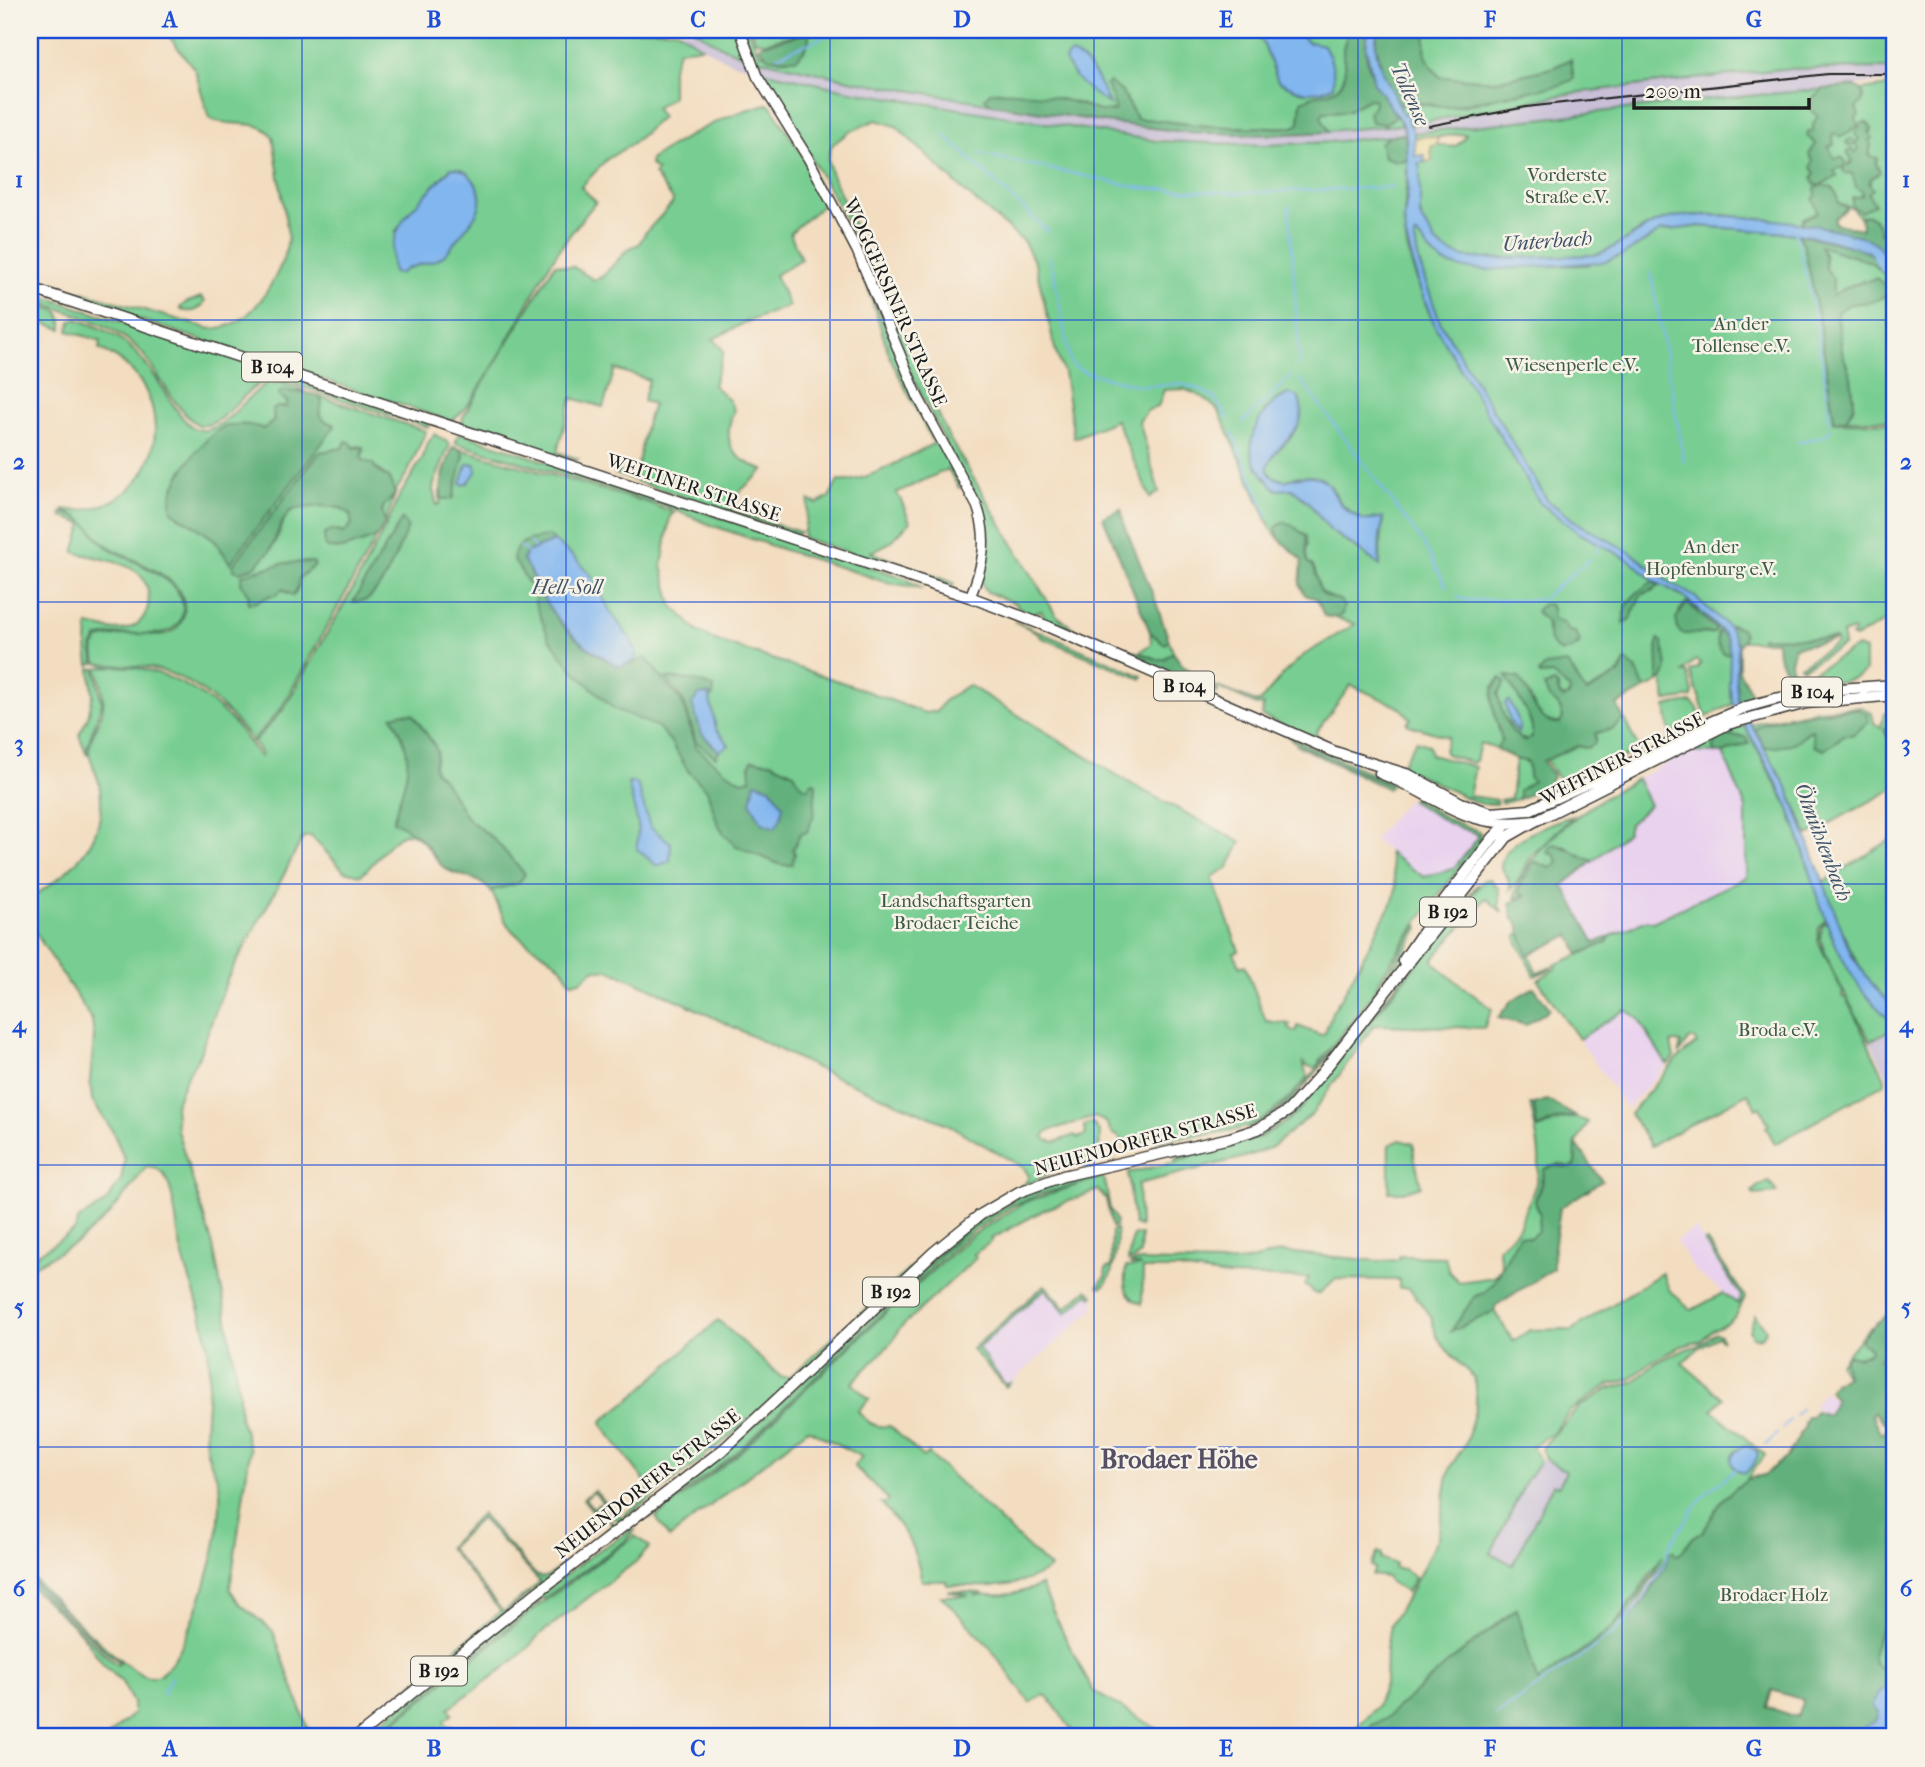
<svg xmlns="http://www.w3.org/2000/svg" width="1925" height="1767" font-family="'IM FELL French Canon',serif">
	<rect width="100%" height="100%" fill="#f7f3e8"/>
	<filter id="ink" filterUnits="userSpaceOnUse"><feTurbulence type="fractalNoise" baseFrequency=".0143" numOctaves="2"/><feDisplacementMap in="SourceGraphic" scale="14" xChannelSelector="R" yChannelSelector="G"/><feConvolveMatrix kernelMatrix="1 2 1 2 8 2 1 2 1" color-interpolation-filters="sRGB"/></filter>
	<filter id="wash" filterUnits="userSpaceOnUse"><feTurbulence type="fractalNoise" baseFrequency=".00686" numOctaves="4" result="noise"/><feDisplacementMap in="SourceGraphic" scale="28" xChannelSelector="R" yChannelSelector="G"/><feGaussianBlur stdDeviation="1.57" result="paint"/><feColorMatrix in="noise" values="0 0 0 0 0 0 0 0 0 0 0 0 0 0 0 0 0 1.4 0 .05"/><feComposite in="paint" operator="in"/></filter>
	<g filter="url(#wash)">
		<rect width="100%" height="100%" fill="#f3ddc0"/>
		<path fill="#e9d2ee" d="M1688,752L1723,753L1746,808V877L1653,922L1647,920L1595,943L1563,885L1627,833L1629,824L1649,805L1637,779Z
			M1408,799L1450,824L1477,834L1478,838L1453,870L1423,877L1373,840Z
			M1624,1010L1637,1017L1667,1065L1627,1109L1579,1039Z
			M1695,1228L1741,1296L1738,1304L1697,1273L1676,1241Z
			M1045,1285L1065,1308L1087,1290L1094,1297V1309L1006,1387L972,1349Z
			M1823,1391L1834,1400L1826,1414L1813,1407Z"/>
		<path fill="#c9bfd7" d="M678,30H695L724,48L753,58L828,76L1104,122L1143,128L1221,134L1266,135L1403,125L1454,117L1541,97L1782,69L1895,68V81L1330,142L1265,145L1202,144L1102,133L823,86L730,62L702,47Z
			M1895,1027V1091L1870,1041Z
			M1545,1459L1566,1471L1559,1487L1553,1484L1513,1565L1491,1553L1526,1481L1540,1461Z"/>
		<path fill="#78ce92" stroke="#4a7557" stroke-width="2" fill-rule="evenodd" d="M164,30H677L702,47L679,50L672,68V97L655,108L662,117L633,143L606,160L581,187L596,202C577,224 560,247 545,272C530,299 474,411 451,421L30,284V277L211,329C224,328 236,325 246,316C265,300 288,260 288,235L273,137C258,116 229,129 209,118L195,70ZM451,168L416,264L406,268L395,232L425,195Z
			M695,30H735L746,56L724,48Z
			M743,30H748L760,55L763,53C772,61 784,59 796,59L809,39L808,33L818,30H1255L1264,45L1278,81C1299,92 1311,97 1333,86L1308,42L1296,30H1350C1347,36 1343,44 1343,51C1343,65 1350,77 1337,88C1326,96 1312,93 1301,102L1299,124L1294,127C1261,128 1229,128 1196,125C1176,123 1157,119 1137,119L1122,92L1106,85L1113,99L1115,111L1104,113L1072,102L985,98L992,104L854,81L753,58Z
			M751,30H811L767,42L756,41Z
			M1427,30H1895V68L1782,69L1573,93L1411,125L1403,115L1400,104C1417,101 1432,108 1449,107C1495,105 1532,81 1571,60L1552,68L1495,81L1440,77C1426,62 1422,51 1427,30Z
			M758,70L850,91L1157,141L1265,145L1330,142L1390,136L1381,143L1396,161L1407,160C1408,180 1404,200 1404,220C1404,252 1419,286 1430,315L1540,503L1579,533L1631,561L1655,582L1635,595L1627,622L1641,595L1655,590L1660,584C1684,595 1701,611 1720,630C1714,637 1718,649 1725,654L1730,652V694L1733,704L1706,717L1690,671L1697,669L1701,663L1696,660L1683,672H1687L1693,692L1692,697L1666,701L1657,642L1659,682L1645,689L1636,669L1624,664L1619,673L1587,692C1577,684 1576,671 1566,663L1541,675L1551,674L1570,689L1569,696L1564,698L1560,696L1558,686L1545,688L1549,698C1558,703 1561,708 1563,718L1560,723C1535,725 1532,694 1519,678L1507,676L1526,711L1532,726V737L1528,740L1518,738C1509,726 1488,696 1504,685L1500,678L1493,687L1502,740L1496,749L1480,743L1476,761L1472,763L1446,754L1444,750L1448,737L1408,725L1407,723L1411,719L1401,708L1351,685L1315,734L1336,748L1262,716L1263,705L1258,706L1215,686L1259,703L1285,672L1304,655L1355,624L1336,618L1342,614L1340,600C1315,596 1312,575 1304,553L1308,544L1276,528L1279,539L1270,527L1219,411L1203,397L1184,389L1164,390L1158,407L1148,410L1139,421L1159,492L1150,498L1116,420L1074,438L1064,373L1056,353L1035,263L1024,242L966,193L896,126L876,120L849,132L832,145L828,159L831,173L948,436L1056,615L1076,630L1130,650L1128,652L1129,658L1046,621L1041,611L1034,613V616L1017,606V604L987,592L981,582L988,546L984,514L957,466L903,357L860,249L839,206L784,112L786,110L779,99L774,100ZM1289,394L1293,435L1270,458L1267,468L1271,476L1284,481L1299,476L1330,485C1341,505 1345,511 1366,521L1375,518L1384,521L1381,531L1380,565L1331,531L1308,502L1292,489L1265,479L1264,412L1277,399ZM1547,604L1552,608V619L1562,622L1568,631C1577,633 1578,636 1579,645L1561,653L1547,631L1546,620L1538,615ZM1685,604H1688L1696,610L1709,634L1692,633L1679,611Z
			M1895,85V210L1890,216L1895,228L1880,233L1869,215L1860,217L1852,208L1839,203L1835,191L1820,186L1818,212L1803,218L1802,225C1758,219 1699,207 1657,222C1634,231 1618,249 1594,255L1486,259L1463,257L1446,251L1436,243L1425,227L1418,208L1417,163L1431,145C1447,143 1455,155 1466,134C1456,134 1446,136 1437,137C1428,138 1422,136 1413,139L1414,133L1704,100L1824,89L1810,100L1818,116L1816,144L1825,182L1837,176L1834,170V158L1828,145H1834L1832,135L1835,133L1841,137C1853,132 1856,120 1856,108L1864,98L1862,90ZM1866,122L1872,129L1868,140L1871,145L1869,157L1878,175L1871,178L1868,194L1852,206L1862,196L1863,192L1852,174L1843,167C1853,163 1853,157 1859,148L1856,145Z
			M1369,99H1375L1385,124L1396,116L1403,125L1327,131L1321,117L1324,112L1347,111Z
			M767,104L771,106L806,161L851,249L825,203L790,233L801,259L775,275L789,306L744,323L713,339L724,351L713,385L729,400L734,410C721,443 732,459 764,470L738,493L730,510L800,532L796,535L615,474L614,471L635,477L646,425L653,404L643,401L649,380L615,369L603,407L572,398L557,452L578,459L576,461L466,426L462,422L463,417L555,264L569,267L572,266L594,280L602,277L628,249L639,244L645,233L672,204L673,200L654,174L657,171L650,165L651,159C687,135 725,114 767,104Z
			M1700,226L1798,234L1804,245L1819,319L1834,422L1895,423V616L1855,638L1851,636L1854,633L1853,630L1842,634L1844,645L1802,668L1800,666L1837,643L1835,639L1762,637V641H1742L1744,633L1735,626L1729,627L1695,597L1667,581L1633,554L1576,522L1547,500L1440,322L1419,263L1414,236L1416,234L1435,257L1461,268L1587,265L1644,242L1661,231Z
			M1819,245L1871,262L1895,285V291L1863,281L1833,295L1829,272L1826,269L1824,255Z
			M864,276L916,399L934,435L931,439L890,357Z
			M30,292L430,423V425L428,427L275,378C246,380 227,429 199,425C179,416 158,372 142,353C115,322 67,312 30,299Z
			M1895,293V420H1846L1853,408L1854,398L1849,371L1842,352L1837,312L1850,304L1871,302Z
			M201,297L205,301C200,311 191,313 181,310L180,308L185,303Z
			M30,302L58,311L62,321V329L30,318Z
			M77,319C95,326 115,333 129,346C143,359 156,377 166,393C176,408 190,439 213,428C234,418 248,395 267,383H281L305,391L290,393L284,399L287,401L286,407H280L273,413L274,421L263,429L259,427L218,430L203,444L181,473L178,517C201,527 218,540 230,563L334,424L324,421L319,413L322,400L319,396L426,431L409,470L397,489L385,523C382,512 380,505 392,499L389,478C382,474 379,469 374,466C369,462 365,462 361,458L364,450L360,446L332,450L240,572C251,567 258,564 267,554C290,530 272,501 324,506C334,507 343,507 350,514L352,524L344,533L335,530L324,539L328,548H347L378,535L281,709L252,741C229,709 192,676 151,668C133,664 113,667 96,663L94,647L99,639C110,636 124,635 136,634C149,634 161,638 173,631C179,627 183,621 184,613C190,574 128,562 104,543C86,528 90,519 63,511L64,509C77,512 87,510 100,506C175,481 172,377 99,349L101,341L68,331L71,321ZM313,562L312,568L299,578L296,593L288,594L283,589L265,598L249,596L241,583L242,575C265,566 288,563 313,562Z
			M460,433L658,499L657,503L455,443Z
			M434,434L450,444L434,484L433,490L437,505L440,504V490L442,499H453L464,455L455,448L452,449L453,447L649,503L674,513L670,516L662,566L672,605L697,631L712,639L850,685L925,713L937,711L944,701L968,685L1140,789L1241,842L1228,868L1212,877L1239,951L1234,953L1240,967L1245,965L1266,1021L1290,1024L1288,1027L1292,1031H1296L1298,1026L1321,1035L1325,1033L1332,1012L1343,995L1394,898L1396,887L1389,853L1424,877L1453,869L1478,838L1477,834L1450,824L1411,801L1413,798L1450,820L1479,831L1481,836L1479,843L1419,920L1393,958L1372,994L1315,1068L1306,1066L1302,1062L1308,1077C1292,1096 1265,1124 1239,1129C1202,1136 1164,1138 1126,1145L1117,1135H1113L1106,1122L1095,1117L1047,1131L1044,1136L1046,1140L1055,1142L1075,1135L1077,1138L1086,1135L1084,1126L1092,1123L1100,1132L1099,1153L1093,1159L1054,1167L1053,1171L999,1200L713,1451L705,1454L704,1458L620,1522L614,1518L594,1492L585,1499L593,1508L599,1504L615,1526L535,1590L532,1589L540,1582L481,1518L450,1548L503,1612L530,1591L531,1593L353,1737H347L499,1613L500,1610L448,1547L481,1514L535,1574L542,1578L550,1575L611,1526V1523L601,1508L598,1507L593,1511L583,1499L594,1490L610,1509L621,1517L643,1500L649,1492L647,1484L603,1426L602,1421L635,1395L718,1320L781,1377H790L958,1225L998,1198L1025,1184L1029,1176L1024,1168L947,1124L829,1074L684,1003L610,970H593L581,981L571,982C566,977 564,969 558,964C544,951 523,944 510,928C498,914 497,893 482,882C470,873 452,875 442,865C429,854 426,837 407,833C387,839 377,863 361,875L344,871L311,836L303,837L277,888L228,977L199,1056L187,1076L175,1105L177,1130L213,1246L223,1296L239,1393L240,1416L250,1450L230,1589L239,1603L273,1631L311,1737H157C147,1733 120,1737 107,1737L133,1714V1703L122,1682L104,1665L80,1632L30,1586V1581L104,1654L118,1665L120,1662L106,1652L30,1578V1575C50,1595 127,1675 150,1677C179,1679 206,1584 212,1560C217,1542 221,1511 220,1492C220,1477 208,1462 206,1447C203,1419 210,1390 209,1362C208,1322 190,1286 181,1249C176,1228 175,1194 165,1176C161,1169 155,1167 147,1166L110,1214L78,1242L30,1268V1259L75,1230L79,1219L105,1203L121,1180L125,1160L113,1132L92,1100L90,1081L94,1038L92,1020L30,924V889L37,894C75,868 107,840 100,789C99,776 91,765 89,753C88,737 102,721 103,706C105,694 100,680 97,668C148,659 200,687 234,723C244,734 251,747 261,757L262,754L253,743L283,710L356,583L387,524L399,497L423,457L426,446Z
			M934,440L936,441L961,486L959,488L948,469L896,493L901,500L910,522L891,542L871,552L954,583L953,586L803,538L809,500L817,504L829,497L838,481C863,485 909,455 933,444Z
			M660,498L905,578L922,588L890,583L781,549L711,525L658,503Z
			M62,513C69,515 77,516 82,521C91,527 95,538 104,545C127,562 184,575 183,611C182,619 178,625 172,629C155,639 119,629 97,638L92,647L94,663L89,665L87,646L88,625C100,627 114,632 126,629C153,623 155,587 137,572C123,561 91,557 74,552L83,524L61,516Z
			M1014,621L1135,673L1142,676L1141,679L1040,637L1037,632Z
			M1150,632L1162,643L1169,641L1173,652L1164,659H1157L1139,652L1151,644Z
			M1857,647L1865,650V671C1852,686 1804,684 1786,687Z
			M90,668L95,669L102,703L87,747V755L79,735L88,717L93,695Z
			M1691,702L1697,707L1702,719L1670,736L1666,706Z
			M1895,705V723H1890L1884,729L1895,755V788L1808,835L1788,789L1764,747C1775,747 1788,747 1798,740C1804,736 1805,732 1812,730L1814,737L1836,742L1844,735L1858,709C1839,710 1765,716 1755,730L1751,726L1755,723L1817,710L1844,708L1861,707L1872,713L1874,723L1881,727L1884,714L1890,713Z
			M1624,719L1640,751L1559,780L1546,760L1577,746L1584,748L1596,741V733L1607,731Z
			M1740,727H1745L1789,809L1826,919L1819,927L1818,941L1843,993L1842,997L1846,998L1885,1078V1083L1775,1144L1766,1127L1769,1125L1760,1107L1756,1109L1748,1093L1651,1146L1630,1114L1677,1059L1697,1043L1694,1039L1691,1038L1678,1054L1681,1043L1676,1041L1671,1043L1674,1058L1667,1065L1637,1017L1625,1010L1579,1039L1538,980L1555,969V965L1606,943L1611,936L1647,920L1653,922L1746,877V808L1723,753L1749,743L1746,737L1727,735L1713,746L1714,753L1688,752L1704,742Z
			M1286,735L1389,781L1391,785L1296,743Z
			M1416,741L1429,745L1431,755L1475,767L1469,796L1496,800L1497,804H1483L1473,801L1411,771L1368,759L1402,764Z
			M1296,745L1390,786L1388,789Z
			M1516,759L1529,762L1533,781L1519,799L1522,798L1502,803L1500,800L1511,798Z
			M1637,779L1650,805L1629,824L1627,833L1593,861L1583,858L1564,846L1550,854H1554L1558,862L1550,868L1536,862L1520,892L1522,895L1515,898C1514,889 1520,882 1524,873C1546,833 1597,800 1637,779Z
			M1573,816L1531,856L1518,881L1510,890L1508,878L1501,867C1500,842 1553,821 1573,816Z
			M1895,837V1008C1854,973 1842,930 1823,882Z
			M1490,879L1499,889V906L1503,913L1486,898L1432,960L1445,973L1492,1009L1484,1028L1374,1025L1312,1114L1272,1147L1245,1157L1138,1184L1140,1227L1134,1225L1128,1173L1176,1162L1198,1153L1260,1137L1280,1126L1297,1113L1484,880Z
			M1478,884L1319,1084L1293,1114L1261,1134L1230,1145L1190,1154L1175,1161V1157C1218,1142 1255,1140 1293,1111Z
			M1827,922L1833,939L1885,1015L1895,1023V1027L1870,1041L1833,972L1820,939L1822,925Z
			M1418,925L1419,928L1378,996L1293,1101L1269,1119L1246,1129L1277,1112L1300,1090L1374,997L1401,950Z
			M1520,934L1537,973L1552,967L1551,969L1535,976L1517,941L1516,937Z
			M1530,1104H1533L1538,1129C1558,1123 1565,1112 1588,1122L1576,1143L1575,1166L1570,1167L1559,1164L1544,1170L1535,1201L1540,1215L1539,1231L1530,1238L1519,1236L1494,1283L1484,1293L1475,1296L1452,1330L1495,1311L1513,1341L1530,1330L1566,1329L1570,1331L1662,1273L1670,1291L1692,1310L1723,1293L1738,1304L1741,1296L1704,1241H1707L1745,1297L1736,1316L1728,1323L1714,1329L1700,1341L1679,1347L1651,1362L1631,1379L1609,1385L1600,1390L1570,1411L1553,1433L1532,1446L1540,1461L1526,1481L1491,1553L1513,1565L1553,1484L1559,1486L1566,1471L1545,1459L1542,1450L1545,1444L1579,1407L1608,1389L1634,1382L1657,1362L1678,1352L1697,1346L1716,1333L1720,1335L1722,1341L1718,1337L1700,1347L1682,1363L1723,1398L1712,1410L1765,1455L1747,1479L1723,1499L1703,1531L1690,1540L1681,1553L1676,1556L1673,1551L1668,1553L1667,1557L1627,1617L1621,1619L1653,1574L1663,1555L1612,1629L1537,1682L1516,1609L1447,1664L1384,1720L1372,1725L1364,1737H1348L1376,1707L1385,1684L1386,1649L1390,1625L1412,1589L1438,1537L1447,1480L1451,1466L1466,1443L1476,1406V1387L1474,1378L1447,1350L1437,1337L1431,1317L1409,1288H1399V1280L1335,1279L1321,1292L1316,1294L1305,1285L1309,1278L1228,1276L1179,1269H1143L1142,1304C1124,1297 1123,1284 1126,1267L1142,1266L1129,1264L1139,1261L1222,1263L1248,1261L1282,1252L1379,1261L1399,1260V1256L1445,1257L1449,1272L1459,1282L1494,1277L1502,1266L1498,1249C1504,1242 1511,1237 1517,1230C1522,1224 1522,1216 1525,1210C1547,1169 1539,1147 1530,1104Z
			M1400,1140L1414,1144V1156L1421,1186L1403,1192H1389C1390,1176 1388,1160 1389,1145Z
			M1096,1173L1089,1181L1040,1194L1014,1205L971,1232L877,1318L734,1455L650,1518L651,1513L656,1507L736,1443L970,1227L1019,1196L1053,1184Z
			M1102,1177L1105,1181L1110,1209L1116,1221L1115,1226L1112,1227L1106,1199L1098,1190L1044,1210L991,1239L992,1241L974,1254L976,1258L899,1329L893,1341L852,1383L869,1399L858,1411C868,1423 874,1428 890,1426L923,1457L928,1453L1050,1568L1048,1570C1010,1592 988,1586 947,1585L946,1581H922C914,1543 906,1532 881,1503H887L889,1500L854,1466L862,1457L808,1429L669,1538L656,1517L736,1456L882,1316L971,1236L1025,1202Z
			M1769,1181L1777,1193L1754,1195L1752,1192L1757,1187Z
			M1116,1229C1118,1243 1114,1282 1101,1287L1098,1286L1105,1277L1106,1268L1111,1267L1112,1230Z
			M1134,1235H1141L1140,1254L1133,1260L1128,1261L1132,1238Z
			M1045,1285L1065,1308L1087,1290L1094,1295L1092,1297L1088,1294L1066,1313L1045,1289L978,1348L1005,1384L1010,1383L1006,1387L972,1349Z
			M1755,1315L1766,1330C1764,1337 1759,1339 1752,1337L1749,1330Z
			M1872,1326L1866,1332V1346L1870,1347L1871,1352L1858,1357L1848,1355L1844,1360L1846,1377L1839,1364L1867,1330Z
			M1895,1451V1680L1870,1666Z
			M633,1529L635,1530L625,1541L543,1599H541L539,1596L591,1555Z
			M635,1536L650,1547L638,1560L539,1635C522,1659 474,1689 449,1708L453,1714L444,1721L445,1724L460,1731L463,1737H381V1733L547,1599Z
			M1378,1552L1382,1554L1381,1558L1395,1564L1394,1568L1404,1569L1415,1578L1407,1592L1390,1582L1387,1577L1372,1575L1375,1568L1371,1566Z
			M1041,1585L1065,1637L1093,1691L1171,1737H1077L1048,1697L1044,1695L1030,1703L989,1646L941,1596H969L948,1591L983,1593L974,1596C985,1593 992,1596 1003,1595C1015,1594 1029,1590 1041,1585Z
			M537,1598L539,1602L378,1733L369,1737H362Z"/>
		<path fill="#62b17c" stroke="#3f664c" stroke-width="2" fill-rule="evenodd" d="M1350,30H1368C1359,63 1379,90 1396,116L1385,124L1371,122L1369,112L1375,104L1374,99H1369L1347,111L1324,112L1321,117L1329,132L1266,135L1184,132L1104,122L992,104L985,98L990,92C1016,90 1047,95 1073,102C1089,106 1098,115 1115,110L1113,99L1106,85L1109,82L1122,92L1137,119C1157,119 1176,123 1196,125C1229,128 1261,128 1294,127L1299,124L1301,102C1312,93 1326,96 1337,88C1350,77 1343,65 1343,51C1343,44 1347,36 1350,30Z
			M1378,30H1427C1422,51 1426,62 1440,77L1495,81L1552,68L1571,59L1574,79L1561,85L1448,107L1412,102L1400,104L1384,79L1376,45Z
			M808,33C811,45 804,51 796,59L769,58L759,48L760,45Z
			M1855,86L1862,90C1864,99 1863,102 1856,108L1859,115L1856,118L1858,126L1841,137L1835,133L1832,135L1834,145L1828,146L1834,158L1842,157L1846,162L1844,166L1851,164L1853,161L1847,152L1851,149L1855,153L1859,148L1856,145L1848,146L1846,142L1850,139L1857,142L1859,139L1855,134L1862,123L1866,122L1872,129L1869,132L1873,138L1869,140L1871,145L1869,156L1878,158L1876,163L1880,172L1871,178L1869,184L1873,189L1868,194L1875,204L1861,212L1852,206V198L1862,196L1863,192L1856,187L1852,174L1844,173L1843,167L1834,170L1837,176L1820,185L1832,187L1835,191L1839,203L1847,208L1835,218V224L1862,229L1861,217L1869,215C1874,218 1881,226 1880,233L1895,228V284L1871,262L1820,246L1824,255L1826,269L1833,278V295L1849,286L1876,278L1895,293L1871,302L1850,304L1837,312L1842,352L1851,377L1854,404L1846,420H1834L1819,319L1804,245L1798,234L1862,249L1872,255L1874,243C1851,233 1827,226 1802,225L1803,219L1818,212L1813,199L1816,196L1815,188L1819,186L1814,184L1812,178L1815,173L1811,167L1813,161L1809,154L1816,144L1807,136L1808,131H1813V124L1818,116L1811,111L1810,100L1824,89Z
			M1405,134L1407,160L1396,161L1384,157L1380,143L1390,136Z
			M283,390C296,394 305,391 319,396L322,404L319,414L324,420L335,426L230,563L214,539L172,511C164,489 201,440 220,429C232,423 251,423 263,429L274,421L273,410L277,407H286L287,404V401L279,396V393Z
			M346,441L350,442L354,448L363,447L361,458L364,461L373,464L378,472L389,478L395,493C388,508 377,501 385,523L378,535L373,539L342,549L328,548L325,545L324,535L331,530L344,533L352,524L350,514L341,508L321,506L295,509L289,512L281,524L270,551L255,567L240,572L234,570L233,565L320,452L343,448Z
			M455,448L461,450L464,455L453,499H442C438,482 447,465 452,449Z
			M1121,509L1124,524L1156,602L1169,641L1165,644L1150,632L1103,517Z
			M402,519L408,528C395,553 389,582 367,600L353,602Z
			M1284,522L1292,525L1306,536C1308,546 1304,553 1308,563L1313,566C1322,585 1312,595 1340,600L1344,607L1342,614L1336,618L1324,616L1317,599L1305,595L1300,585L1302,560L1279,539L1276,528Z
			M550,536L554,541L527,552L523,560C532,572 537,586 544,599C562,631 588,651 620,667L646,658L682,703L696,747L722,769L742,781L751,779L750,765L752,760L771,762L794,773C799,780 797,785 808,788L812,782L816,783L814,814L807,832L801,833L793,849L795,854L792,865H781L736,846L724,834L717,822L707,790L688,771L671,742L658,727L614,709L573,670L549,638L535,603V593L513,559C516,539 533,539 550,536Z
			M313,562L315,565L299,578L298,587L293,596L283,589L276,595C265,594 259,605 248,603L249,594L241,583L242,575L285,563Z
			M1652,582L1660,586L1641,595L1630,619L1624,623C1621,605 1638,590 1652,582Z
			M1687,603L1716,629L1714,633L1682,634L1678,630L1676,618Z
			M1543,604L1550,605L1553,612L1552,619L1562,622L1568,631L1575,632L1580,641C1564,663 1545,647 1548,624L1536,611Z
			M1731,625L1741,628C1745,633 1744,640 1739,645V671L1753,696L1757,694L1758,697L1738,702C1730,675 1745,654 1729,627Z
			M1895,627V674L1886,668C1882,651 1881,640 1895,627Z
			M1720,630L1727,639L1730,652L1728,654L1722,653C1718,646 1714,636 1720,630Z
			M1761,637L1835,639V640L1795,647L1791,661L1792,675L1790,677L1778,656L1777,641H1762Z
			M1658,640L1662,641C1665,657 1672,671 1659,682C1658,679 1657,646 1658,640Z
			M1130,650L1157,659H1164L1173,652L1183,666L1214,685L1218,692L1215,694L1129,658L1128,652Z
			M1626,660L1636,669L1645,689L1617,705L1624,719L1612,729L1596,733L1595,743L1587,748L1577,746L1543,761L1553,776L1549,785L1519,799V790L1533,781L1529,777L1528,762L1516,759L1496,749L1502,740C1497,720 1483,694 1501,678L1505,682L1498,694C1501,711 1507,732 1524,741L1532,737V726L1526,711L1506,676L1519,678C1531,693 1535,725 1560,723L1563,718C1561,708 1558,703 1549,698L1544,686L1555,683L1560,695L1564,698L1569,696L1570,689L1551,674L1540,675L1539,673L1545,666L1566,663C1576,671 1577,684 1587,692L1619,674Z
			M666,678L691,680L714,687L713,696L710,698L709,694L702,734L719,751L716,757L696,742L684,702Z
			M1858,709L1867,715L1869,722L1852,735H1844L1824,750L1814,746L1812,730C1805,732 1803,736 1798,740C1788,747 1775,747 1764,747L1755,730C1765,716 1839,710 1858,709Z
			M403,713L413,714L435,746L437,752L434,766L435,771L444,780L467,818L494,839L525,874L519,883L491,891C473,874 465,879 446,869C437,864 432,851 425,843C417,834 404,827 393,821C406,775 418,761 392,716Z
			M1890,723H1895V755L1884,729Z
			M1723,735L1746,737L1749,743L1723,753H1714C1713,744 1716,741 1723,735Z
			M1554,844C1568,847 1579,856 1593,861L1563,885L1595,943L1611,936L1606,943L1579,954L1570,935L1528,955L1517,922L1513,919L1510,903L1525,896L1519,892L1520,888L1532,863L1536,862L1550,868L1558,862L1554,854L1547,852L1550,846Z
			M1534,987L1550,1009L1526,1025L1498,1018L1511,1001Z
			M1547,1100L1575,1116L1555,1120L1537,1129L1534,1104Z
			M1576,1143L1602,1181L1560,1208L1553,1256V1269L1495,1306V1311L1451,1331L1475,1296L1484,1293L1494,1283L1519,1235L1530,1238L1538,1231L1540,1215L1535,1201L1542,1185L1544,1169C1560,1162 1564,1170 1575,1166Z
			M1895,1310V1334L1892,1341L1895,1348L1879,1359L1895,1380V1421L1892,1420L1890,1425L1883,1422L1874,1412L1871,1414L1881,1434L1887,1429L1886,1433L1891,1438L1890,1448L1895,1451V1582L1890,1605L1891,1614L1880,1631L1872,1655L1875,1664L1882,1668H1888L1894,1673L1891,1684L1880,1692L1872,1707L1878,1713L1877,1719L1863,1736L1364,1737L1372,1725L1384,1720L1447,1664L1517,1609L1537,1682L1593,1644L1621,1619L1631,1616C1643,1603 1667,1569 1669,1552L1673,1551L1676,1556L1681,1553L1690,1540L1703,1531L1723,1499L1747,1479L1764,1475L1787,1457L1805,1426L1804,1422L1807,1417H1811L1815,1411L1828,1415L1835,1399L1829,1390L1835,1382L1847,1376L1844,1360L1848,1355L1858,1357L1871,1352L1870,1347L1862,1344L1861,1338L1876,1323ZM1772,1690L1803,1700L1797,1717L1767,1707Z"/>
		<path fill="#eeda9e" stroke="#857b5d" stroke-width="2" d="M1424,136L1438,137L1437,145L1431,146L1432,161L1425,162L1423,155L1415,157L1413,139Z"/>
		<path fill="#81b6ef" stroke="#4e6986" stroke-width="2" d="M1255,30H1296L1308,42L1324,45C1331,58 1335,70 1333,86C1311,97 1299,92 1278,81L1264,45Z
			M1368,30H1378C1368,61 1395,88 1403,115L1408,113L1409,118L1407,119L1414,133L1415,156L1424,155L1425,162L1418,163L1420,167V216L1436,243L1447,251L1463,257L1486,259L1594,255C1624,247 1644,222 1676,217C1710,210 1847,224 1875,243C1883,249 1886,257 1884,267L1868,251L1829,240L1798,234L1700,226L1661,231L1626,253L1605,262L1485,270L1461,268L1445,263L1435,257L1416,234L1414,236L1419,263L1440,322L1547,500L1576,522L1633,554L1667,581L1695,597L1729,627L1738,645L1736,682L1738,702L1788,789L1852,956L1876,989L1895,1008V1023C1828,974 1818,881 1789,809C1774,772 1751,739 1733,704L1729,685L1730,652L1727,639L1722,632L1696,607L1680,594L1655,582L1631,561L1579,533L1540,503L1436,328L1420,289L1406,237L1404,220L1408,189L1406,135L1403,125L1374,83L1366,48Z
			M1070,54C1089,57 1102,88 1109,104C1092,93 1071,79 1065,59Z
			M451,168C462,168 468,172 474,181C490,204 473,220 458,238C453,244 447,255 440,258C426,266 412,263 399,274L393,273C385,220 422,203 451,168Z
			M1289,394L1298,396C1313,433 1276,439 1267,469L1271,476L1284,481C1342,463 1321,498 1357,517C1359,518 1364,520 1367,520C1372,521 1378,518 1383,517C1384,524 1381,528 1380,535C1379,545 1379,555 1380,566L1360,550L1331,531L1308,502L1292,489L1277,490C1253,467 1242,449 1260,419C1267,407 1276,399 1289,394Z
			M467,464H475L476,472L468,483L463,485L461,484Z
			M554,541L574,557L591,575L611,613L631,640L637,654L632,662L620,667C589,651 566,633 547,604C538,590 533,574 523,560L527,552Z
			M709,694L716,729L729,745L719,751L702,734L692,704L699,695Z
			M1509,701C1514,710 1522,723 1518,733L1510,721L1505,703Z
			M755,782L770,787L783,805L781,817L775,828L762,823L751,803Z
			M628,783H637L650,827L671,843L670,861L657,866L637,849L638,824Z
			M1747,1446L1756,1450L1758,1455L1753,1466L1745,1473C1725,1469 1728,1450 1747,1446Z
			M1892,1678L1895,1680V1737H1859L1863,1735L1865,1726C1873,1725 1877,1721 1878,1713L1872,1707L1880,1692L1891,1684Z"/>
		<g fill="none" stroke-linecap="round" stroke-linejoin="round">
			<path stroke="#81b6ef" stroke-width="2" d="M777,56L841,30
				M943,134L1049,232
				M981,154L1141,188L1239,193L1392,187
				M1289,207L1300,366
				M1795,233L1798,242
				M1799,245L1807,281
				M1049,256L1053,269L1070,361L1075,367L1085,372L1140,386L1181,384L1201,390L1214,398L1229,419
				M1651,273L1671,385
				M1808,284L1815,317
				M1816,322L1821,357
				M1822,360L1827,394
				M1301,380L1424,544L1446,586
				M1672,388L1677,423
				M1827,398L1830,422
				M1243,422L1291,376
				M1678,424L1684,462
				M1232,432L1268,517
				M1797,442L1825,436L1831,428
				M530,542L534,548
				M520,546L527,552
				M1596,553L1599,544
				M1457,597L1466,600H1541L1590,559
				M1888,1104L1895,1114
				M1795,1416L1801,1408
				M1782,1429L1790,1420
				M1766,1445L1777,1433
				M165,1695L163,1692L172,1676
				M1496,1716L1615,1632L1635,1610L1654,1582L1667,1558L1668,1548L1694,1508L1706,1493L1735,1470"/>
			<path stroke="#81b6ef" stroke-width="10" d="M1878,255L1884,267L1895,276"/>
		</g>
	</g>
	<g filter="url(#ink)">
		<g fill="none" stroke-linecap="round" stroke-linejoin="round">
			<g stroke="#3c3935" stroke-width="12">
				<path id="secondary" d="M740,30L757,76L808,158L857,251L918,397L977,506C989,538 983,567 970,597"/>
			</g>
			<g stroke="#3c3935" stroke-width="13">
				<path id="primary" d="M30,288L970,597L1049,627L1335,752L1409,775L1461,803L1491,813L1529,810L1645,757L1706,724L1746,707L1775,699L1826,690L1895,685
					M1380,773C1441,796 1463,831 1535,821L1728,724L1806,703L1895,695
					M1403,961L1442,904L1493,838L1508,823
					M357,1737L535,1594L725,1448L934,1252L980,1215L1019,1192L1063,1176L1230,1138L1258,1129L1288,1111L1321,1074L1507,837L1535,821"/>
			</g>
			<use href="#secondary" stroke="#fff" stroke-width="9"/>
			<use href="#primary" stroke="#fff" stroke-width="10"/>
			<path stroke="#1c1c1c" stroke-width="2" d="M1429,126L1526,107L1828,74H1895"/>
		</g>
	</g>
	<path fill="none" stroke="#1d4ed8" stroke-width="2" stroke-opacity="0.55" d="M302,30V1737M566,30V1737M830,30V1737M1094,30V1737M1358,30V1737M1622,30V1737M30,320H1895M30,602H1895M30,884H1895M30,1165H1895M30,1447H1895"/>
	<g text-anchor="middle" stroke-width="5" stroke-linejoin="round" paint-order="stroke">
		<g fill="#f7f3e8" stroke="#5e5c59" stroke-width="2">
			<rect x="242" y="352.5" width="60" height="29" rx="5"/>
			<rect x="1154" y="671.5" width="60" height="29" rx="5"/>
			<rect x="1782" y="677.5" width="60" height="29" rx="5"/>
			<rect x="1420" y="897.5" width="56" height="29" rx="5"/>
			<rect x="863" y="1277.5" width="56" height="29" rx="5"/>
			<rect x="411" y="1656.5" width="56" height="29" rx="5"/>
		</g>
		<g font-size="18" font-weight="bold" fill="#1c1c1c">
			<text x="272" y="373">B 104</text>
			<text x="1184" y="692">B 104</text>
			<text x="1812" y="698">B 104</text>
			<text x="1448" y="918">B 192</text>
			<text x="891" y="1298">B 192</text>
			<text x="439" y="1677">B 192</text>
		</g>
		<g font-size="19" fill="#3c5a45" stroke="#f7f3e8">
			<text x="1567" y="181">Vorderste<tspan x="1567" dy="22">Straße e.V.</tspan></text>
			<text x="1741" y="330">An der<tspan x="1741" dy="22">Tollense e.V.</tspan></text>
			<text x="1572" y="371">Wiesenperle e.V.</text>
			<text x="1711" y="553">An der<tspan x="1711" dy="22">Hopfenburg e.V.</tspan></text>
			<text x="956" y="907">Landschaftsgarten<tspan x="956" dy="22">Brodaer Teiche</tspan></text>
			<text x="1778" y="1036">Broda e.V.</text>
			<text x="1774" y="1601">Brodaer Holz</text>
		</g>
		<g font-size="19" fill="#1c1c1c" stroke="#f7f3e8">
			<text transform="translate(896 302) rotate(66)" y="7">WOGGERSINER STRASSE</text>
			<text transform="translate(694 487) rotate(18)" y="7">WEITINER STRASSE</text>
			<text transform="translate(1622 758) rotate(-27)" y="7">WEITINER STRASSE</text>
			<text transform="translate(1145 1139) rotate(-15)" y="7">NEUENDORFER STRASSE</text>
			<text transform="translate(647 1483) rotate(-38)" y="7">NEUENDORFER STRASSE</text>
		</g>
		<g font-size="21" font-style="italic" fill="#3f5266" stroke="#f7f3e8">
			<text transform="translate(1410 94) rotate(66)" y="7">Tollense</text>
			<text transform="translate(1547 241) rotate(-4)" y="7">Unterbach</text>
			<text x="567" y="594">Hell-Soll</text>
			<text transform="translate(1823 842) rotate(69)" y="7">Ölmühlenbach</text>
		</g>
		<g font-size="26" font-weight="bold" fill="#575064" stroke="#f7f3e8">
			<text x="1179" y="1468">Brodaer Höhe</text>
		</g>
	</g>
	<rect width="1925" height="1767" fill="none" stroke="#f7f3e8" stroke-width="77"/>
	<path d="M1634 98v10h175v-10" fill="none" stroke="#1c1c1c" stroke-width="3.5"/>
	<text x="1645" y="98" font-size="21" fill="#1c1c1c" stroke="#f7f3e8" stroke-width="5" paint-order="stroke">200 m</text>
	<rect x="38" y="38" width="1848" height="1690" fill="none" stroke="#1d4ed8" stroke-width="2.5"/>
	<g font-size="23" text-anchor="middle" font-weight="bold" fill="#1d4ed8">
		<text x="170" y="27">A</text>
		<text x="434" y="27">B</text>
		<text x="698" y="27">C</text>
		<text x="962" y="27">D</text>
		<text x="1226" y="27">E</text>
		<text x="1490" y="27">F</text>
		<text x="1754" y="27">G</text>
		<text x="19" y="187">1</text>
		<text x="1906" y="187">1</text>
		<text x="19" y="469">2</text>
		<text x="1906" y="469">2</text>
		<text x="19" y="751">3</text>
		<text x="1906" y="751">3</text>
		<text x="19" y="1032">4</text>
		<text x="1906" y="1032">4</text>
		<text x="19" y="1314">5</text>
		<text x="1906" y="1314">5</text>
		<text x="19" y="1596">6</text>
		<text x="1906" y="1596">6</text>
		<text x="170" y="1756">A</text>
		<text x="434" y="1756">B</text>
		<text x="698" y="1756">C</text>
		<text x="962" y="1756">D</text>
		<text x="1226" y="1756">E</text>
		<text x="1490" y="1756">F</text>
		<text x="1754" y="1756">G</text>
	</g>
</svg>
